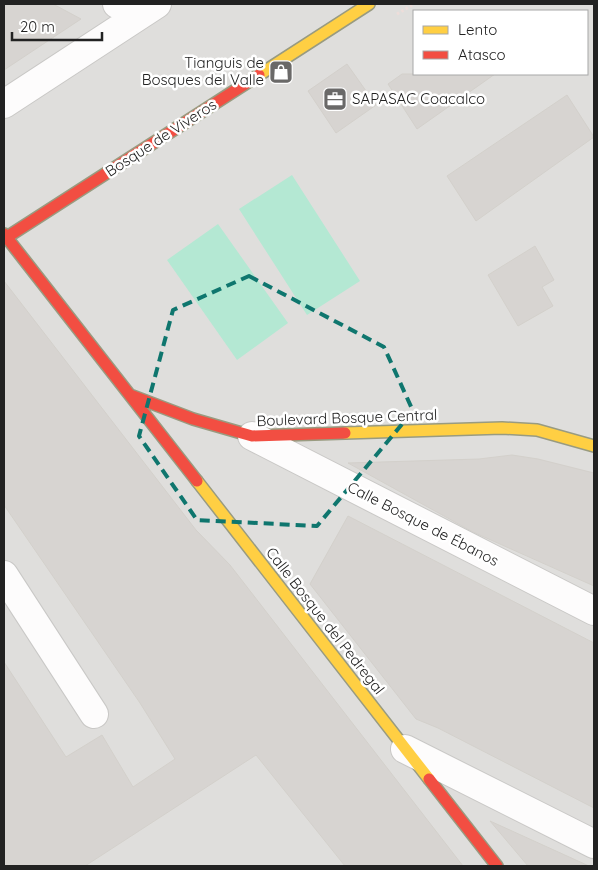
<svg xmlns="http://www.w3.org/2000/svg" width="598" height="870" font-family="Quicksand,sans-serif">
	<rect width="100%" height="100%" fill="#f0eeea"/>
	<path fill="#dfdedc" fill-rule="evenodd" d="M4,4H594V866H4ZM414,11H587V74H414Z"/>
	<path fill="#b4e8d3" d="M292,175L360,281L307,315L239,209Z
		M218,224L288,323L237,360L167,260Z"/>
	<path fill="#d7d4d1" stroke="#d3d0cb" d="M4,4H53L81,19L4,70Z
		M347,64L376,105L336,133L308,91Z
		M402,74H495L417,129L388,84Z
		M567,95L594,137L476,221L447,176Z
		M535,246L554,280L542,287L553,306L518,326L488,275Z
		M4,281L196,530L230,565L463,866H345L256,755L85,866H4V662L66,757L102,735L133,787L175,759L140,703L4,505Z
		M512,455L538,459L594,473V586L473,532L348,463L479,459Z
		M348,516L594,643V808L438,728L416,719L310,584Z
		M490,821L589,866H528Z"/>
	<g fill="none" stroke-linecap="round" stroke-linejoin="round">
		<g stroke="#c9c8c6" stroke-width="30">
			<path id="street" d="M117,4L140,15
				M4,104L157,4
				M252,436L594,611
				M4,575L94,714
				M405,749L594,844"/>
		</g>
		<g stroke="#999b80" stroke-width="14">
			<path id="slow" d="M259,75L369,4
				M345,433L502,428L537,430L594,446
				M197,481L429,779"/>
		</g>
		<g stroke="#999b80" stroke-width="14">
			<path id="jam" d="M4,234L197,481
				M4,239L259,75
				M130,395L193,419L252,436L345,433
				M429,779L497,866"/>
		</g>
		<path stroke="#edddda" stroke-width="3" stroke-dasharray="2.5 2.5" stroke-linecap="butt" d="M397,14L414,4"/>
		<use href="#street" stroke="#fdfcfc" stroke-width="28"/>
		<use href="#slow" stroke="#ffcf43" stroke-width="11"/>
		<use href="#jam" stroke="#f24e42" stroke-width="11"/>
	</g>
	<path fill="none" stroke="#0f766e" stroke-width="4" stroke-dasharray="10 6" stroke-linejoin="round" d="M249,276L384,347L413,411L317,526L197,520L139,436L173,310Z"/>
	<defs>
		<g id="shop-square" transform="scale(1.25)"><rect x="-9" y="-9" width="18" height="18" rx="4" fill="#6a6968" stroke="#fff"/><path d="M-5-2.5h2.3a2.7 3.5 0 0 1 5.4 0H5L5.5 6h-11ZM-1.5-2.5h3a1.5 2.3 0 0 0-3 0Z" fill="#fff"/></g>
		<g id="office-square" transform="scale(1.25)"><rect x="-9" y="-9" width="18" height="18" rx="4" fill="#6a6968" stroke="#fff"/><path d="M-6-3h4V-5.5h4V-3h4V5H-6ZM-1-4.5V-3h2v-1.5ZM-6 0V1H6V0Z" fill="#fff"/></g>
	</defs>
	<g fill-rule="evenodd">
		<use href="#shop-square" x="281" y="72"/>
		<use href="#office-square" x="335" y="99"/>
	</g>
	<g text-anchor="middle" stroke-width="5" stroke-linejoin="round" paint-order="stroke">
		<g font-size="15" fill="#222" stroke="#fff" text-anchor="end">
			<text x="264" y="68">Tianguis de<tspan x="264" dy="17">Bosques del Valle</tspan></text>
			<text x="352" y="104" text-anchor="start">SAPASAC Coacalco</text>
		</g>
		<g font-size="15" fill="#222" stroke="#fff">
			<text transform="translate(161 138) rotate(-33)" y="5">Bosque de Viveros</text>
			<text transform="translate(347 418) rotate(-2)" y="5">Boulevard Bosque Central</text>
			<text transform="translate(423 524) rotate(27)" y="5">Calle Bosque de Ébanos</text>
			<text transform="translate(325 621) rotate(52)" y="5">Calle Bosque del Pedregal</text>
		</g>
	</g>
	<rect width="598" height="870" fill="none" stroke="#222222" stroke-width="10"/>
	<rect x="413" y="10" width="175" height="65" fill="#ffffff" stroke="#a7a7a7"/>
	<rect x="423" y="26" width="25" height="8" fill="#ffcf43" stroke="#a7a7a7"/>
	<text x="458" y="35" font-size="15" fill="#222222">Lento</text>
	<rect x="423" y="51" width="25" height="8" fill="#f24e42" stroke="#a7a7a7"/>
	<text x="458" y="60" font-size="15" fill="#222222">Atasco</text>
	<path d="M12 32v8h90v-8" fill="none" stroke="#222222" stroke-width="2.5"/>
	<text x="20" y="32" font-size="15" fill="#222222" stroke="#ffffff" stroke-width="4" paint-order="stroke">20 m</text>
</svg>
